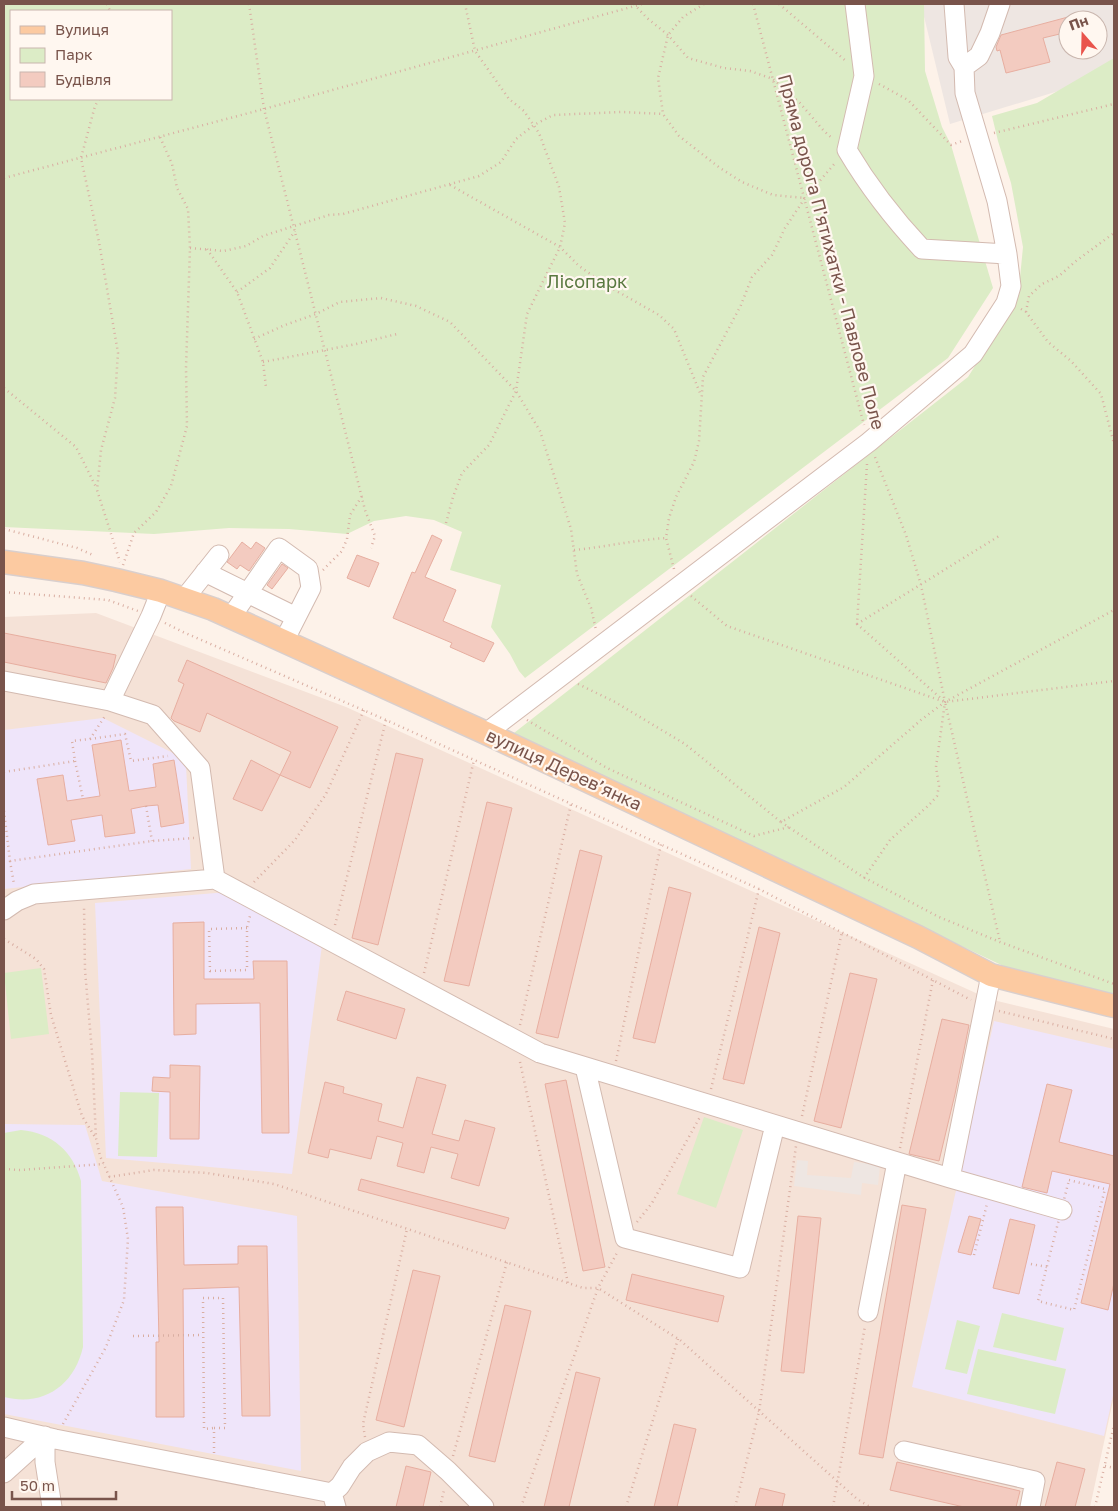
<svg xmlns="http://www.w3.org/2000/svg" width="1118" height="1511" font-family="'Golos Text',sans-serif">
	<rect width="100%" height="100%" fill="#fdf2e9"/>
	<path fill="#f5e2d7" d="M96,613L346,707L989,999L1114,1029V1396L1090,1507H4V617Z"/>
	<path fill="#eee6e2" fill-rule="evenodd" d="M921,4H1114V74L950,124ZM1068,20H1098V50H1068Z
		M797,1160L808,1161L807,1175L851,1178L854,1162L880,1165L878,1185L862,1183L861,1195L794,1186Z"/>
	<path fill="#efe5fa" d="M103,718L177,755L186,765L191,869L4,889V730Z
		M228,892L322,945L292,1174L106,1158L95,903Z
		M994,1021L1114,1049V1391L1104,1436L912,1387Z
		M4,1124L85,1125L102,1181L297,1216L301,1471L4,1414Z"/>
	<path fill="#dcecc6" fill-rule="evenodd" d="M4,4H924L925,71L942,127L951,145L993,288L948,358L525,678L519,671L510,654L491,627L501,585L450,570L462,532L434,520L406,516L374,521L347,534L289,529L229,528L154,534L4,527ZM11,11H171V99H11Z
		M1114,58V997L1016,972L514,733L968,377L1018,298L1023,247L1011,183L998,141L992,116L1037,103Z
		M41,968L49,1034L11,1039L4,973Z
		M120,1092L159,1093L157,1157L118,1156Z
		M704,1117L743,1130L716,1208L677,1194Z
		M21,1130C52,1133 73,1151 81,1181L83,1347C74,1386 43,1407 4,1397V1133Z
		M1002,1313L1064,1328L1056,1361L993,1347Z
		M957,1320L980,1326L967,1374L945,1369Z
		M978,1349L1066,1369L1055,1414L967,1394Z"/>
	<path fill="#f3cbc0" stroke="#e7aea0" d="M1068,17V32L1043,38L1050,62L1006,73L1000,50L997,51L996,47L1001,35Z
		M432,535L442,540L425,577L456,590L443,621L494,643L484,662L450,647L452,643L393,618L412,572L415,573Z
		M242,542L251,549L256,542L265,548L249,571L240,565L237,569L227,562Z
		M357,555L379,563L369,587L347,578Z
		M282,564L288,568L272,589L267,585Z
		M4,633L116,655L113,668L106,683L4,662Z
		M187,660L338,727L310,788L280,775L291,752L207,713L200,732L174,721L171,718L184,684L178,681Z
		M121,740L129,791L156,787L153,764L174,760L184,823L161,827L158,805L146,806L131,809L135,833L105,837L102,815L71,820L75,841L48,845L37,779L63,775L67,801L100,796L92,745Z
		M396,753L423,759L378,945L352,938Z
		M251,760L280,775L262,811L233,799Z
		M487,802L512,808L469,986L444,981Z
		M580,850L602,856L558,1038L536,1033Z
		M669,887L691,893L655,1043L633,1038Z
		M204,922V979H254L253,961H287L289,1133H262L260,1003L196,1004V1034L174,1035L173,923Z
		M759,927L780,933L744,1084L723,1079Z
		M850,973L877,979L841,1128L814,1121Z
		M346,991L405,1009L396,1039L337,1020Z
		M942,1019L969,1025L955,1094L939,1161L909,1154Z
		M170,1065L200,1066L199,1139H170V1092L152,1091L153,1077L170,1078Z
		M417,1077L446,1085L432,1134L459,1141L465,1120L495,1128L479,1186L451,1178L458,1154L431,1147L424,1173L397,1166L403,1143L377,1136L371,1159L330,1149L328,1158L308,1153L325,1082L344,1087L343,1093L382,1104L378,1121L403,1128Z
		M566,1080L605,1267L583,1271L545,1084Z
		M1047,1084L1072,1090L1059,1142L1114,1156V1283L1108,1310L1081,1303L1110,1184L1052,1171L1047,1193L1022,1187Z
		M361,1179L509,1218L505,1229L358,1190Z
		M902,1205L926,1209L883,1458L859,1454Z
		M156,1207H183L184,1265L238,1264V1246H267L270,1416H242L239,1287L183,1289L184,1417H156V1342H159Z
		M798,1216L821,1218L804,1373L781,1371Z
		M969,1216L981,1219L971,1255L958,1252Z
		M1010,1219L1035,1225L1019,1294L993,1288Z
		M413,1270L440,1276L404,1427L376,1420Z
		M632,1274L724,1296L718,1322L626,1300Z
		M505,1305L531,1311L495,1462L469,1456Z
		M576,1372L600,1378L569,1507H544Z
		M674,1424L696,1429L677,1507H654Z
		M897,1462L1020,1491L1016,1507H964L890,1490Z
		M1057,1462L1085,1469L1075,1507H1045Z
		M406,1466L431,1472L423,1507H396Z
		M760,1488L785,1494L782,1507H755Z"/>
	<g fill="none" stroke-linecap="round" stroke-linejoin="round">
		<g stroke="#d3bab0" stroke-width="21">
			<path id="minor" d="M855,4L864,76L847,150C869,187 893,218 922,249L1007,254
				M964,67L979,56L990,33L1000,4
				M205,572L296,617
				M184,599L219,555
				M231,617L279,548L308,569L311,588L284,641
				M4,681L110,701L153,715L200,768L215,879
				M110,701L151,616L161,591
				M486,733L869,442L973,354L1006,303L1011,286L1007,254L997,201L965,93L964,67L958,57L954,4
				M4,910L17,901L34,894L215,879L540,1053L950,1178L1062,1210
				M585,1067L625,1238L740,1268L775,1125
				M950,1178L991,975
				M868,1312L897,1162
				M4,1427L55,1439L332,1493L336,1507
				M904,1451L1035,1481L1030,1507
				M4,1473L45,1436V1462L52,1507
				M332,1493L340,1486L352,1467L367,1452L389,1442L418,1445L448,1471L484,1507"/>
		</g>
		<g stroke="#d9cfcd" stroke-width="25">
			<path id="major" d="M4,562L83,573L116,580L161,591L213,609L486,733L918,937L991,975L1114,1006"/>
		</g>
		<path stroke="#d9aea2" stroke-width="2.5" stroke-dasharray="1 4" stroke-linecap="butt" d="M107,4L110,11
			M249,4L264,109L365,510L375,536L371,548
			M634,4L647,18L668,35L688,58L724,68L750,71L773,79L800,103L824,131L833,139
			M704,4L683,17L668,35L658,78L663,114L679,136L720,168L742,182L773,195L805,198
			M753,4L864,425
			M779,4L846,61
			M879,84L908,100L951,145L962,141
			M99,99L95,106L81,158L99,242L118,353L115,398L101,450L97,490L120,562
			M994,133L1114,104
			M4,178L264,109L642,4
			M450,185L560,247L579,266L606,285L659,315L674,329L700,393
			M190,248L224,251L246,246L263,236L294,226L329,215L343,214L479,176L501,162L516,139L534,125L553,115L622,112L663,114
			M207,249L237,292L263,362L266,387
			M237,292L270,268L295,231
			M1021,309L1026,312L1048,342L1071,361L1101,394L1114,444
			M1026,312L1029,296L1042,284L1059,276L1076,261L1114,233
			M254,339L285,325L316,314L340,302L381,298L416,306L450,322L516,391L540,431L571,529L577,574L591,608L596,630
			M263,362L356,344L397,334
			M4,388L76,447L97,489
			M867,464L857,624L945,702L1000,942
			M446,523L453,497L462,473L489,445L516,391L527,314L560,247L565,223L559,187L539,133L524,111L509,99L475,51L465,4
			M4,529L77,548L93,555
			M574,550C605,547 635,540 666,538
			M123,565L134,533L156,512L171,486L187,426L186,368L190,248L188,209L177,188L172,164L160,137
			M674,569L666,538L669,518L676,497L694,462L699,441L703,377L741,305L752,277L772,255L785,228L805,198L836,162
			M323,570L342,551L347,539L350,515L362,496
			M4,592L108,600L138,611
			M691,596L727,626L945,702L1114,681
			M165,623L183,632L386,720L759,889L971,1000
			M857,624L999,536
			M578,684L615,702L685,744L781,822L844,787L921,720L945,702L1114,610
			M527,720L607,768L754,836L789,827
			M90,739L125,734L131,761L168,756
			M75,761L83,799
			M4,772L75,761L72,741L90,739L105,716
			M146,806L152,841
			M4,811L10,861L152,841L194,838
			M781,822L863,877L939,917L1000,942L1114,984
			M10,861L14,884
			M864,878L890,840L929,805L937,796L939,786L936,767L945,702L921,585L906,535L875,457
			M254,882L295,840L326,794L364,710
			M335,925L386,720
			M247,928L209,929L210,971L247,970V928L250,916
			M4,939L36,959L44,969L51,1015L82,1116L95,1137
			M424,973L474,760
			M999,1011L1114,1039
			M520,1025L571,804
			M616,1061L661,844
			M520,1062L568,1283
			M711,1089L759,889
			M802,1116L842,932
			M900,1148L933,980
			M4,1169L20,1170L104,1164
			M109,1177L154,1170L207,1173L274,1184L583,1288H598L680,1340L857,1499L870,1507
			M1069,1180L1105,1189L1074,1310L1038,1301Z
			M637,1222L652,1203L700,1117
			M974,1255L987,1204
			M1031,1264L1047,1267
			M133,1336L203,1335
			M63,1424L106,1347L124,1300L128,1239L123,1207L100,1156L96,1138L92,1052L85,970L84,906
			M365,1437L363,1424L407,1229
			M214,1453V1428H225L223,1298H203L204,1429L214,1428
			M453,1456L507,1262
			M1105,1466L1114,1468
			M440,1507L444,1490
			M521,1507L598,1288L618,1251
			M626,1507L678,1339
			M735,1507L759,1412L796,1146
			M833,1507L865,1326
			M1095,1507L1114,1425"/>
		<use href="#minor" stroke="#fff" stroke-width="19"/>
		<use href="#major" stroke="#fccaa1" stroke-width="22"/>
	</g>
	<g text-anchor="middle" stroke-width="4.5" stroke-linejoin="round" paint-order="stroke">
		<g font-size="18" fill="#79544b" stroke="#fff7f0">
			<text transform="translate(831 252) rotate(75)" y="6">Пряма дорога П'ятихатки - Павлове Поле</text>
			<text transform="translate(564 770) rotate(25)" y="6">вулиця Дерев’янка</text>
		</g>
		<g font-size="18" fill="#5a7940" stroke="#fff7f0">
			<text x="587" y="288">Лісопарк</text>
		</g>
	</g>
	<rect width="1118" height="1511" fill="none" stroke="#79544b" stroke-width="10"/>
	<rect x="10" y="10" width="162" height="90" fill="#fff7f0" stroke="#c9b6ae"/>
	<rect x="20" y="26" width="25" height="8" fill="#fccaa1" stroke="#c9b6ae"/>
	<text x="55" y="35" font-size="15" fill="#79544b">Вулиця</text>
	<rect x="20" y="48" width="25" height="15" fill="#dcecc6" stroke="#c9b6ae"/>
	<text x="55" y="60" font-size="15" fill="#79544b">Парк</text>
	<rect x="20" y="72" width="25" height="15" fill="#f3cbc0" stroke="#c9b6ae"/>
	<text x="55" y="85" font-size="15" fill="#79544b">Будівля</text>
	<g transform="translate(1083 35) rotate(340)"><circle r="24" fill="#fff7f0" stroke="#c9b6ae"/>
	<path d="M0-4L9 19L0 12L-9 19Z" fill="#e9544c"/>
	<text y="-8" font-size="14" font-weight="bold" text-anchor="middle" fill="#79544b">Пн</text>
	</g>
	<path d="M12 1491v8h104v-8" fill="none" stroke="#79544b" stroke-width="2.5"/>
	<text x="20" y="1491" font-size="15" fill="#79544b" stroke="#fff7f0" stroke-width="4" paint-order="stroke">50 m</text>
</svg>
